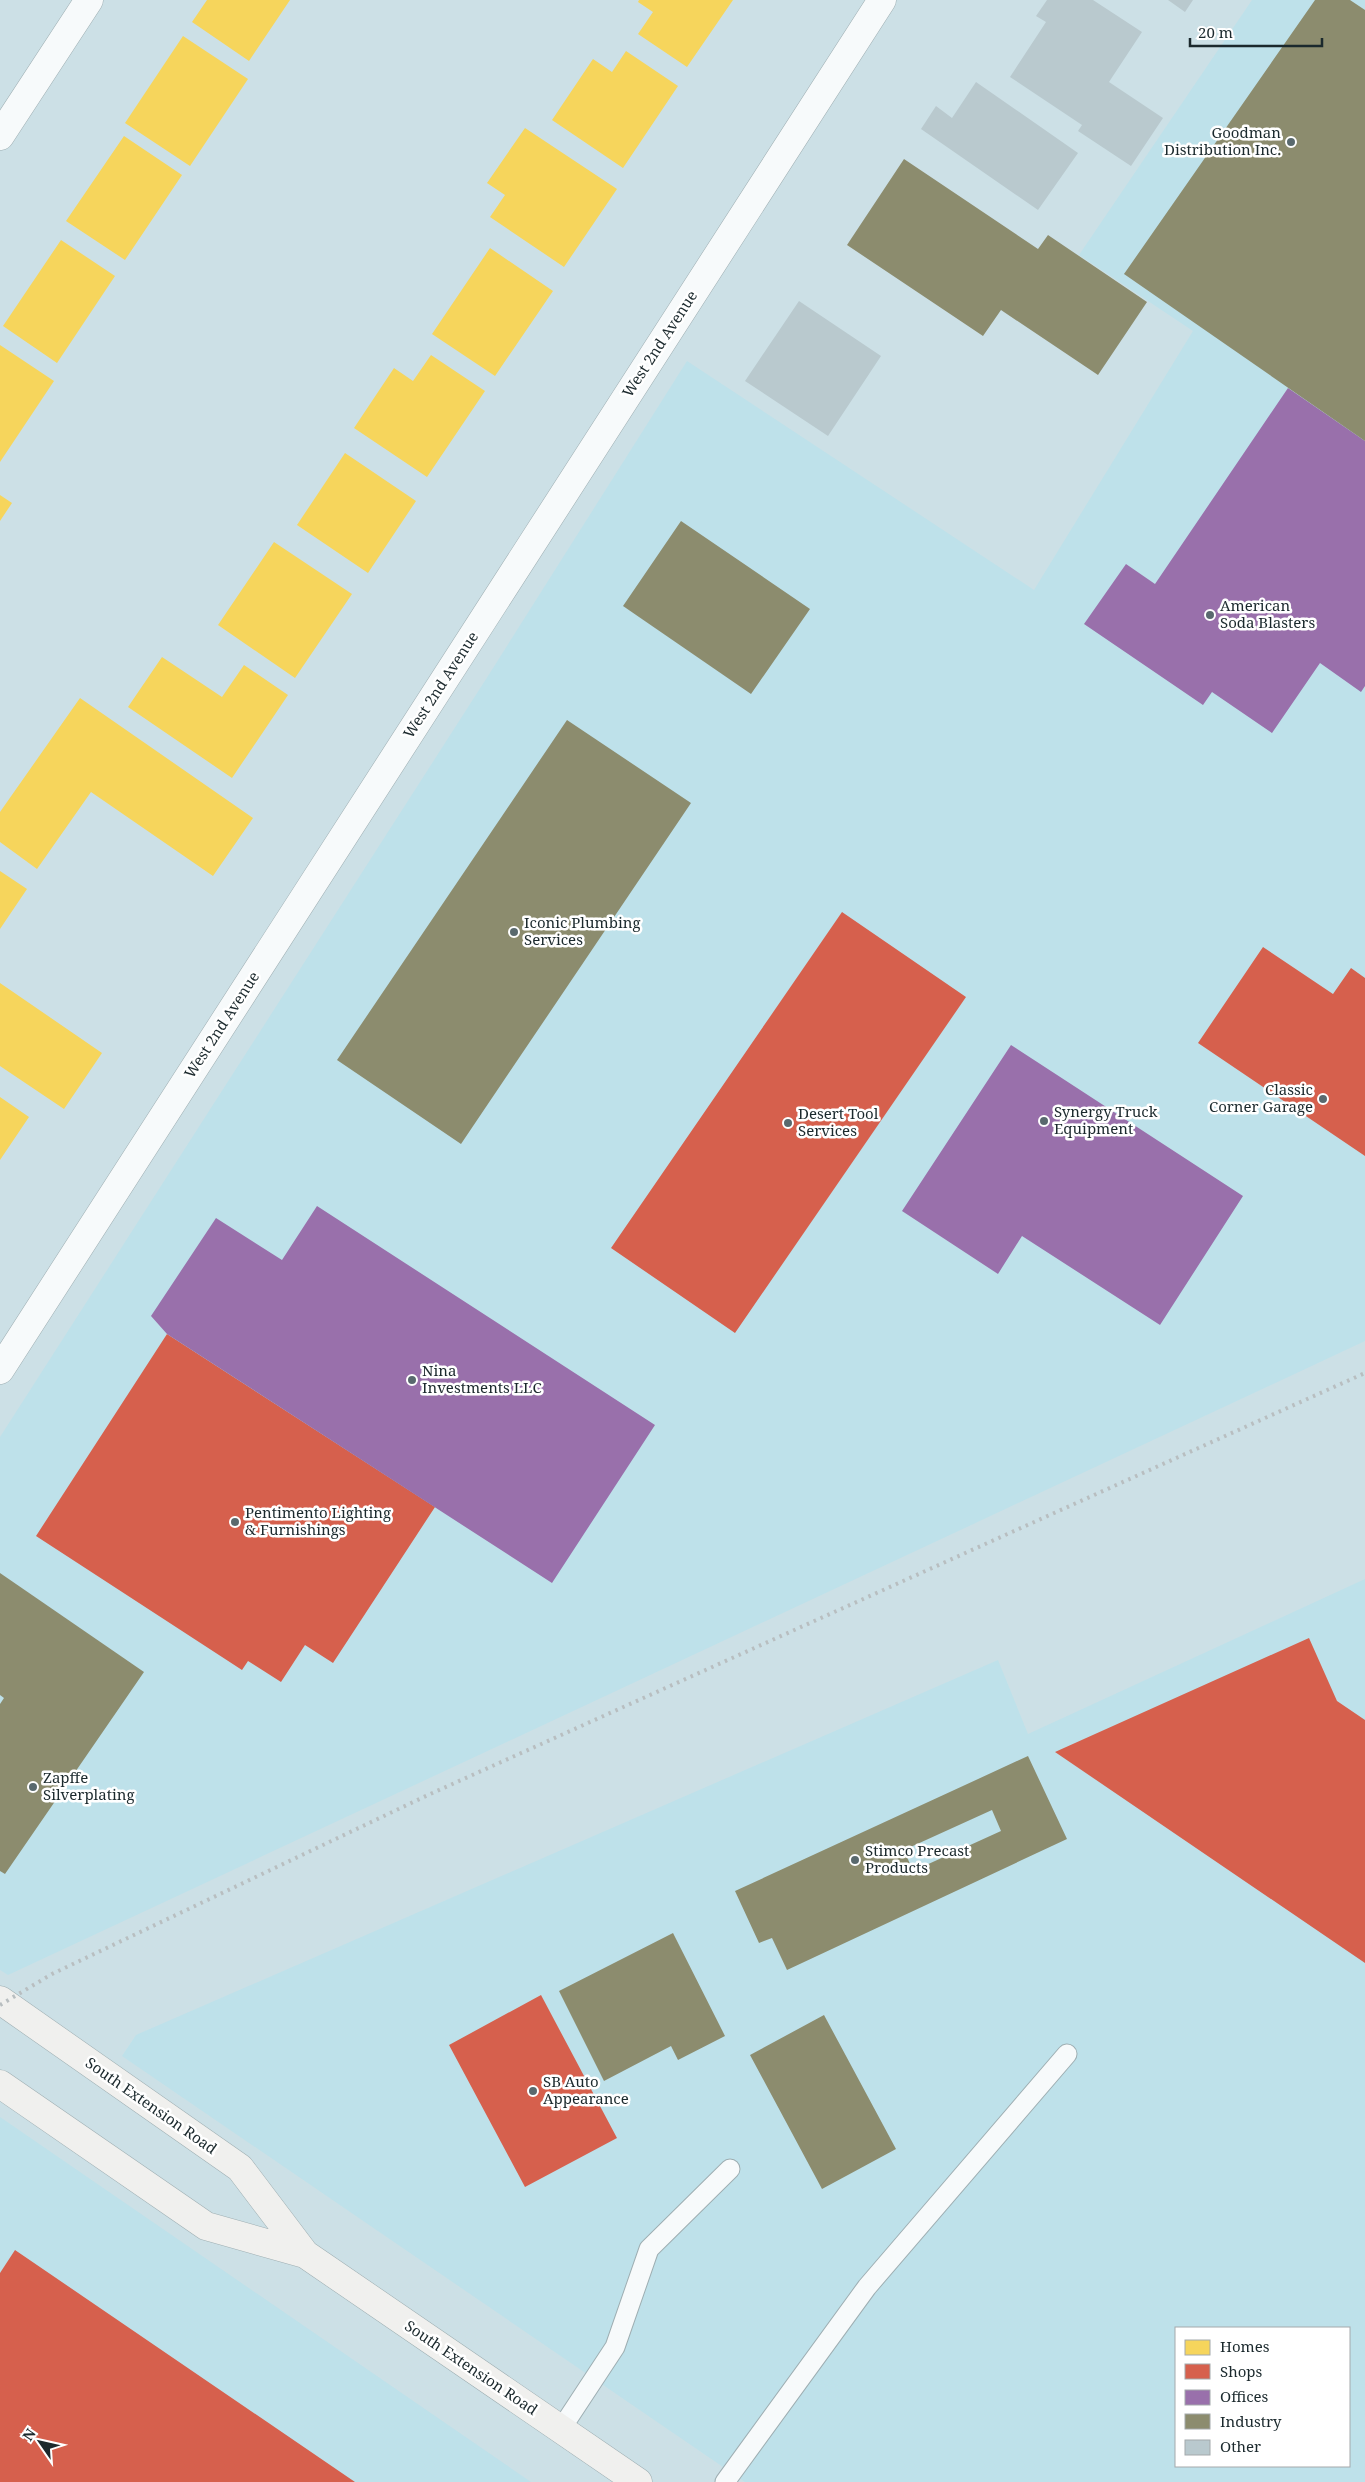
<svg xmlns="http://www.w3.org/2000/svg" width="1365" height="2482" font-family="'Noto Serif',serif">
	<rect width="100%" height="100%" fill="#cce0e6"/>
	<path fill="#bee1ea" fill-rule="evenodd" d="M1252,0H1365V1341L8,1975L0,1970V1437L488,676L687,361L1034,590L1193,331L1079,255Z
		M1365,1579V2482H745L122,2056L136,2035L998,1660L1028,1734ZM1176,2328H1349V2466H1176Z
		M0,2117L531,2482H0Z"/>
	<path fill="#f6d55c" d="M207,0H290L249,61L192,22Z
		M639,0H733L687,67L638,34L653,12L638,2Z
		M183,36L248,79L190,166L125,123Z
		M626,51L678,86L623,168L552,120L593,59L612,72Z
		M525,128L617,189L564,267L490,217L505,195L487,183Z
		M124,136L182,175L125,260L66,221Z
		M61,240L115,276L57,363L3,326Z
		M490,248L553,291L495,376L432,334Z
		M0,345L54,381L0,462Z
		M431,355L485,391L427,477L354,428L394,368L413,381Z
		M345,453L416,501L368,573L297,525Z
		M0,495L12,503L0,521Z
		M274,542L352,594L295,678L218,625Z
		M162,657L222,697L244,665L288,695L232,778L128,707Z
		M80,698L253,818L213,876L91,792L37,869L0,842V812Z
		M0,871L27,889L0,929Z
		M0,983L102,1053L64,1109L0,1066Z
		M0,1097L29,1117L0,1160Z"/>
	<path fill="#d6604d" d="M842,912L966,997L735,1333L611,1248Z
		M1263,947L1333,994L1351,968L1365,978V1156L1198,1043Z
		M167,1334L435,1507L333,1663L305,1645L281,1682L248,1661L242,1670L36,1536Z
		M1309,1638L1337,1701L1365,1720V1963L1055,1752Z
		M541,1995L617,2138L525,2187L449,2045Z
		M15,2250L355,2482H0V2273Z"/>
	<path fill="#9970ab" d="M1288,388L1365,441V686L1361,692L1320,663L1272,733L1212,692L1203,705L1084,624L1126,564L1155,584Z
		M1011,1045L1243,1196L1160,1325L1022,1236L998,1274L902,1211Z
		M317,1206L655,1425L552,1583L167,1334L151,1316L216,1218L282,1260Z"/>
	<path fill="#8c8c6e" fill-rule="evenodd" d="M1315,0H1350L1365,10V441L1124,274Z
		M904,159L1038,249L1048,235L1147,302L1098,375L1001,310L983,336L847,245Z
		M681,521L810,609L751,694L623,606Z
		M567,720L691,803L461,1144L337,1060Z
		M0,1573L144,1672L5,1874L0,1871V1704L4,1698L0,1695Z
		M1028,1756L1067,1839L787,1970L772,1938L759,1943L735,1891ZM992,1810L1001,1831L913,1871L904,1850Z
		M673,1933L725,2036L678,2060L671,2046L604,2081L559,1991Z
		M824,2015L896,2149L822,2189L750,2055Z"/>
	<path fill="#b9c9ce" d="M1047,0H1093L1142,32L1109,82L1163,118L1131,166L1078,131L1082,125L1010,77L1046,22L1036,16Z
		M1168,0H1193L1185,12Z
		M976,82L1078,153L1038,210L921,129L936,106L952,118Z
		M799,301L881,356L828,436L745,381Z"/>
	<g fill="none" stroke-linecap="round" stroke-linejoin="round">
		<g stroke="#9eaeb2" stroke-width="21">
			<path id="lane" d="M561,2429L615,2347L649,2249L730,2169
				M725,2482L867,2287L1067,2054"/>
		</g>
		<g stroke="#9eaeb2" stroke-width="29">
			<path id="street" d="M0,136L89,0
				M0,1370L882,0"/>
		</g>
		<g stroke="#9eaeb2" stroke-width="29">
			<path id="secondary" d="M0,2000L240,2168L305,2254L638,2482
				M0,2084L206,2226L305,2254"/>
		</g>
		<use href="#lane" stroke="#f7fafb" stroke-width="19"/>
		<use href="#street" stroke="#f7fafb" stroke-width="28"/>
		<use href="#secondary" stroke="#f0f0ee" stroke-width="28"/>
		<path stroke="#b8bec0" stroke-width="4" stroke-dasharray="2.5 5" stroke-linecap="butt" d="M0,2005L52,1974L428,1795L1365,1373"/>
	</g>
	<g fill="#59696e" stroke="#fff" stroke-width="2">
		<circle cx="1291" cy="142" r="5"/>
		<circle cx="1210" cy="615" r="5"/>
		<circle cx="514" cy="932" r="5"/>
		<circle cx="1323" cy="1099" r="5"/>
		<circle cx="1044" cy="1121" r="5"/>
		<circle cx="788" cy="1123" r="5"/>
		<circle cx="412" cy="1380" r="5"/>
		<circle cx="235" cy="1522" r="5"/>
		<circle cx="33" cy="1787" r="5"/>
		<circle cx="855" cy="1860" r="5"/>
		<circle cx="533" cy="2091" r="5"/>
	</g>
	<g text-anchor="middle" stroke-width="5" stroke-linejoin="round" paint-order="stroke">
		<g font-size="15" fill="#1b292d" stroke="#fff" text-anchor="start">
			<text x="1281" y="138" text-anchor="end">Goodman<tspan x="1281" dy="17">Distribution Inc.</tspan></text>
			<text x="1220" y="611">American<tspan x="1220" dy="17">Soda Blasters</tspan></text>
			<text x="524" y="928">Iconic Plumbing<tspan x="524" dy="17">Services</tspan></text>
			<text x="1313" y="1095" text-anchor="end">Classic<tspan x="1313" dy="17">Corner Garage</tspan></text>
			<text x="1054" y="1117">Synergy Truck<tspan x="1054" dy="17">Equipment</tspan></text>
			<text x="798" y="1119">Desert Tool<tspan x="798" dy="17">Services</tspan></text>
			<text x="422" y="1376">Nina<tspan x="422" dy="17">Investments LLC</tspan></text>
			<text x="245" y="1518">Pentimento Lighting<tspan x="245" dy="17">&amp; Furnishings</tspan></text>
			<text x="43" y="1783">Zapffe<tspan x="43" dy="17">Silverplating</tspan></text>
			<text x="865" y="1856">Stimco Precast<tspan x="865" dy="17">Products</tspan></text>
			<text x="543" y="2087">SB Auto<tspan x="543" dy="17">Appearance</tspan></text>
		</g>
		<g font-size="15" fill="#1b292d" stroke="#fff">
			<text transform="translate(660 344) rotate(-57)" y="5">West 2nd Avenue</text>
			<text transform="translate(441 685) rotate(-57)" y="5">West 2nd Avenue</text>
			<text transform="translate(222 1025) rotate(-57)" y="5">West 2nd Avenue</text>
			<text transform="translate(151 2106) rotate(35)" y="5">South Extension Road</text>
			<text transform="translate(471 2368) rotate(34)" y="5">South Extension Road</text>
		</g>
	</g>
	<rect x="1175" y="2327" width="175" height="140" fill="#ffffff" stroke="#a4a9ab"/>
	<rect x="1185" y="2340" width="25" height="15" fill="#f6d55c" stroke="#a4a9ab"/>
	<text x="1220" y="2352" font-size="15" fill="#1b292d">Homes</text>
	<rect x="1185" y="2364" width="25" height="15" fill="#d6604d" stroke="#a4a9ab"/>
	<text x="1220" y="2377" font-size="15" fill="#1b292d">Shops</text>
	<rect x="1185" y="2390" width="25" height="15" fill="#9970ab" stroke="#a4a9ab"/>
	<text x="1220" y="2402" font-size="15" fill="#1b292d">Offices</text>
	<rect x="1185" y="2414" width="25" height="15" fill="#8c8c6e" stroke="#a4a9ab"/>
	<text x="1220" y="2427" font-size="15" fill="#1b292d">Industry</text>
	<rect x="1185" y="2440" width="25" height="15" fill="#b9c9ce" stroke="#a4a9ab"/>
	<text x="1220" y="2452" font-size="15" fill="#1b292d">Other</text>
	<g transform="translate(40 2442) rotate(304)" stroke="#ffffff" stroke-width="4" paint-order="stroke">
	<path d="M0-4L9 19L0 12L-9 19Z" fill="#1b292d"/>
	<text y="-8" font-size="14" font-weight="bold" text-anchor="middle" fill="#1b292d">N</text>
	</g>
	<path d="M1190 38v8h132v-8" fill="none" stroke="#1b292d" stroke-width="2.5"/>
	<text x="1198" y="38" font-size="15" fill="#1b292d" stroke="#ffffff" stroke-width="4" paint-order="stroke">20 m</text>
</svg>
